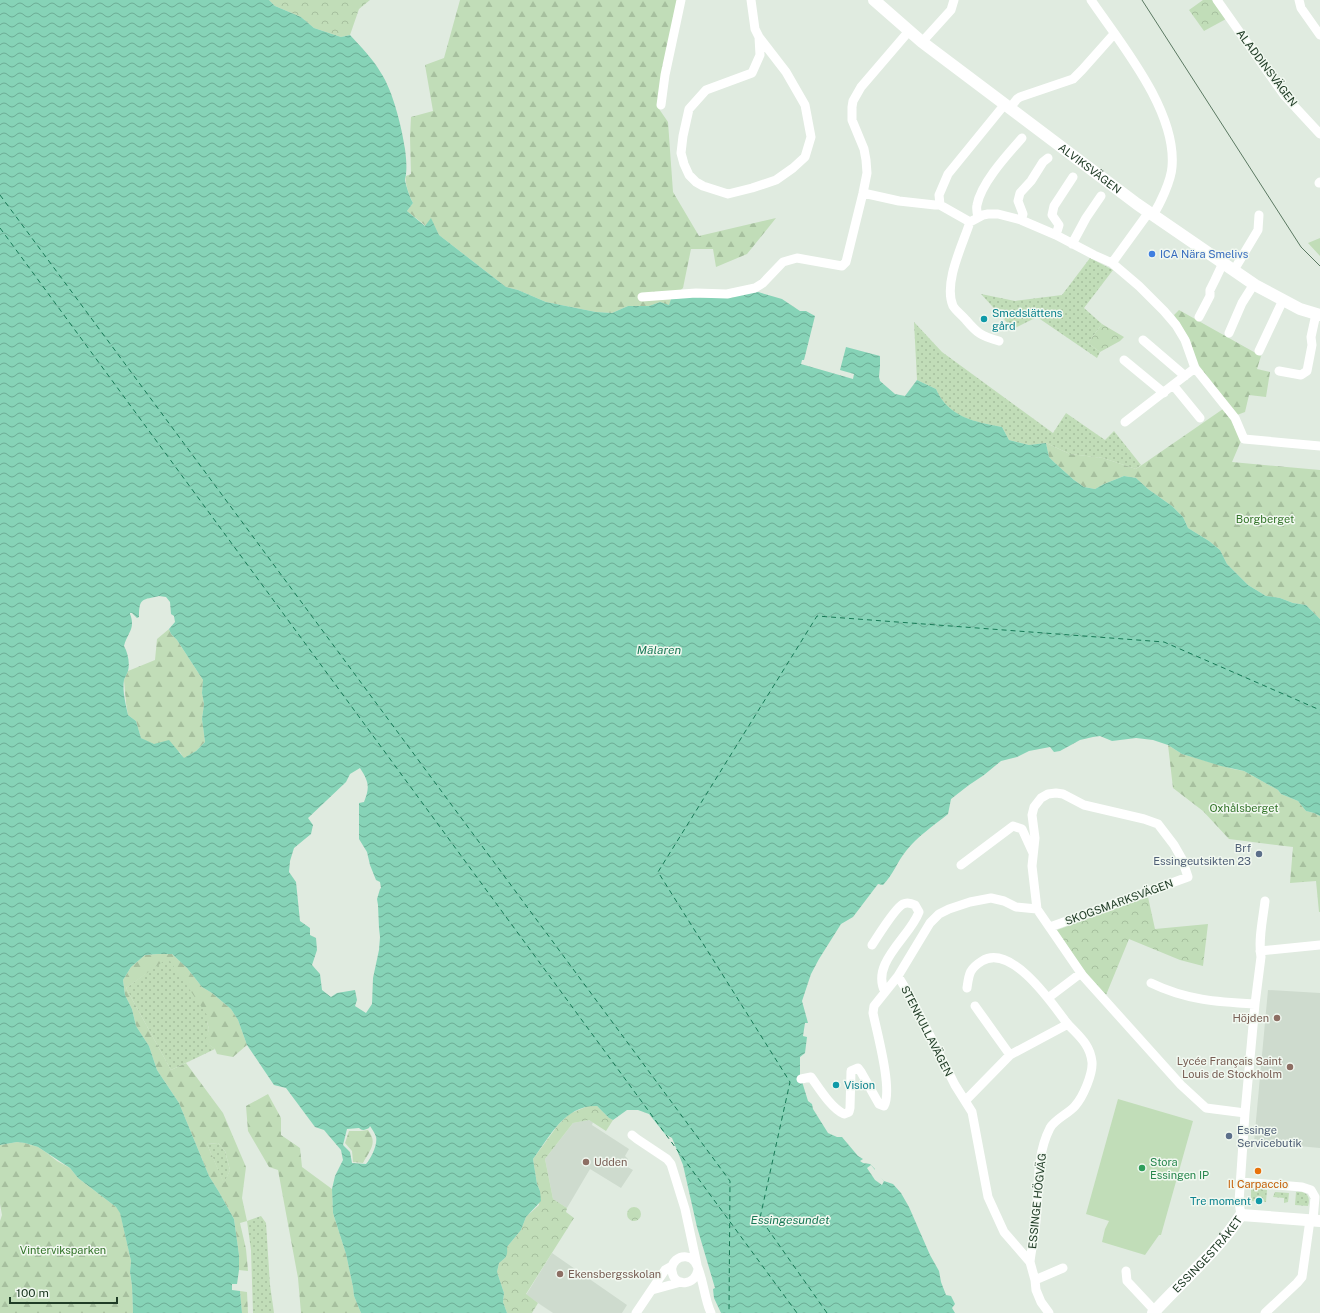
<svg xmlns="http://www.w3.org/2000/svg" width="1320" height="1313" font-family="'Public Sans',sans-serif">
	<defs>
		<pattern id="grass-dots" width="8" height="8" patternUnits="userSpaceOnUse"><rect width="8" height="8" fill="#c1ddb8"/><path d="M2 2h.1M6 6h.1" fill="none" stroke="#a6bf9e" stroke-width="1.8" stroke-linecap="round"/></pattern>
		<pattern id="forest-firs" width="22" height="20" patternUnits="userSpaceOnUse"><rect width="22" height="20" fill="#c1ddb8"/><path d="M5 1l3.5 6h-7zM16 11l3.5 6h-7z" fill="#a6bf9e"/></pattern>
		<pattern id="park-crowns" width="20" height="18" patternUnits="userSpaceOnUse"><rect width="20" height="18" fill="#c1ddb8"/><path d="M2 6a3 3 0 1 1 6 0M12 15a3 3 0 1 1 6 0" fill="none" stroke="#a6bf9e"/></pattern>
		<pattern id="water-waves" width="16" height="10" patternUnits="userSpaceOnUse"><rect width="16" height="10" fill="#86d3b7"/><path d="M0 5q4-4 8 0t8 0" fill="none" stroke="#6dac95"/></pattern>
	</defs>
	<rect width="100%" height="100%" fill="#e0ebe0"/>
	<path fill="#cedbce" d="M1268,990L1320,993V1148L1254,1142Z
		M589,1120L593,1122L592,1125L629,1149L625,1156L628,1159L624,1165L633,1170L621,1188L590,1169L567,1208L553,1199L545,1159L573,1123Z
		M552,1253L627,1305L622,1313H553L526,1295Z"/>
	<path fill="url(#grass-dots)" d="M1090,258L1113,270L1084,308L1102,324L1088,343L1100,352L1097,358L1037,317L1013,329L981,294L1015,301L1062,295Z
		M914,322L942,352L1053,433L1066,413L1105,440L1114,431L1141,465L1136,469L1103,458L1070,454L1046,443L1029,445L1009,440L1002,427C974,422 948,417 936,389L917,380Z
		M168,957L208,1015L207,1022L209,1029L206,1042L215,1049L171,1070L126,988Z
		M218,1143L225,1151L230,1170L224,1184L207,1144Z
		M1253,1188L1267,1190L1266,1202L1251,1201V1190Z
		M1275,1192L1289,1193L1288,1202L1284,1203V1198L1273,1197Z
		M1296,1192C1306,1191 1311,1196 1308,1206L1295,1205Z
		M261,1216L266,1223L270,1285L274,1313H253L251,1250L247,1221Z"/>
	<path fill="url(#forest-firs)" fill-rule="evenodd" d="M460,0H678L657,106L668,122L673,192L699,236L776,218L747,254L716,267L713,249H691L683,288L671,299L669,306L660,302L649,306H628L612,313L596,312L546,302L518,290L506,287L439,235L431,219L426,226L407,211L413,203C410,197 404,182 406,176L411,174L410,137L411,117L433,111L425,65L444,58Z
		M1320,238V256L1308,243Z
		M1179,310L1261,356L1257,369L1270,372L1266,397L1249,395L1245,412L1237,415L1197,364L1190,340L1174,315Z
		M1223,409L1233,421L1241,441L1232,462L1320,470V619L1306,605L1293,603L1280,598L1266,596L1248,585L1227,564L1220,550L1209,541L1188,528L1183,517L1172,506L1148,489L1136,478L1124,476L1104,484L1095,489L1084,487L1074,480L1055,463L1049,457L1046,443L1070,454L1103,458L1136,469Z
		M169,629L171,634L177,640L203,680L202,693L204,704L202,719L205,742L196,751L184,759L180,752L154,745L141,738L136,721L128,715L126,703L124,680L128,671L155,660L157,639Z
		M1168,745L1182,754L1233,769L1244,771L1278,790L1281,794L1298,801L1306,811L1314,813L1320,816V912H1319L1316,881L1290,883L1293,847L1229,839L1203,811L1173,788Z
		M158,954H172L187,968L202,987L212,993L231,1009L238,1020L247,1045L233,1057L217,1054L215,1049L205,1042L209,1029L207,1022V1015L168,958L126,988L171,1070L186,1063L223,1113L246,1167L242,1198L247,1221L240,1223L246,1249L248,1271L239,1270V1255L234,1219L219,1192L209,1176L179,1103L157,1070L149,1046L136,1026L132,1009L125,995L123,980L131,967L145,955ZM218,1143L225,1151L230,1170L224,1183L207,1144Z
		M268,1094L281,1118V1135L300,1148L302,1167L332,1189L333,1213L346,1254L353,1287L354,1296L361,1313H301L298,1278L278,1170L269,1167L248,1131L246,1106Z
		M368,1130C378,1143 370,1150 363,1163L353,1162L352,1151L345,1143L349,1131H361Z
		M17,1142L25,1143L38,1147L47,1153L57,1161L70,1168L78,1178L116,1207L120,1212L131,1261L130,1272L132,1286L133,1313H0V1221L2,1215L0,1204V1145Z
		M240,1291L247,1292L248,1313H242Z"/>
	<path fill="url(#park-crowns)" d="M269,0H370L359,9L350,35L341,37L314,28L301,17L275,6Z
		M1203,0H1212L1226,19L1204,31L1189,10Z
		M1102,324L1124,337L1120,341L1100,352L1088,343Z
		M1148,897L1155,929L1208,924L1203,966L1180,960L1129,939L1106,995L1082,968L1057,930Z
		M588,1106H597L609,1118L613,1120L606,1131L589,1120L573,1123L545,1159L553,1199L567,1208L566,1212L574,1218L526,1294L538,1303L532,1313H507L503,1302L504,1293L497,1272L499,1263L505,1258L507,1247L521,1230L526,1217L539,1205L540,1191L537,1184L533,1159L558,1125L569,1114Z
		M627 1214a7 7 0 1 1 14 0a7 7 0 1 1-14 0Z"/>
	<path fill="#c1ddb8" d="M1118,1099L1193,1121L1161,1235H1159L1145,1255L1102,1242L1105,1229L1109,1221L1086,1214Z"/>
	<path fill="url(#water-waves)" fill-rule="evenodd" d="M0,0H269L275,6L301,17L314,28L341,37L350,35C361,47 373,59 381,73C393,91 402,128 405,149C406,157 407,166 406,174C406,176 405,178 405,180C406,186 410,198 413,203L407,211L425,226L431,218L439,235L506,287L518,290L546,302L596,312L612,313L628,306H649L660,302L669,305L671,299L691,297L724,298L738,294L758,292L782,299L800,311H806L815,316L804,360H802L801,364L853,379L854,374L840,370L846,347L880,356V366L879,377L880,381L895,394L905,396L917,380L936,389C948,417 975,422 1002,427L1009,440L1029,445L1046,443L1049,457L1055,463L1074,480L1084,487L1095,489L1104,484L1124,476L1136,478L1148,489L1172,506L1183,517L1188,528L1209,541L1220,550L1227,564L1248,585L1266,596L1280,598L1293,603L1306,605L1320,619V816L1314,813L1306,811L1298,801L1281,794L1278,790L1244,771L1221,766L1182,754L1168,745L1153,740L1136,738L1112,741L1100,736L1093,737L1080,740L1060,751L1054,752L1050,747L1029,751L1017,757L1001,761L984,775L969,785L951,799L948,814C933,826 918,836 906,851C897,862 893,875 883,885L878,884L853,917L841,924L819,959L811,974L802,1001L808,1023H805L803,1036L807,1037L805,1053L800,1057V1075L808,1101L812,1104L813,1109L828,1133L837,1137H842L858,1156L863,1159L860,1161L863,1163L870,1164L875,1169L874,1171L884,1181L893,1184L901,1193L909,1207L930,1255L939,1271L941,1282L946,1295L951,1296L955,1304L952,1308L955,1313H721L714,1298L713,1289L715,1288L697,1227L683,1165L672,1138L665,1134L649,1114L638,1110H627L613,1120L609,1118L597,1106C565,1105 550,1136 533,1159L537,1184L540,1191L541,1201L526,1217L521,1230L507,1247C508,1256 506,1258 499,1263L497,1272L504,1293L503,1302L507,1313H361L354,1296L353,1287L346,1254L333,1213L332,1189L335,1176L343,1160L341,1150L324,1130L315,1127L286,1088L274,1085L247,1045L238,1020L231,1009L212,993L202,987L187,968L172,954H158L145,955L131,967L123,980L125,995L132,1009L136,1026L149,1046L157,1070L179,1103L209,1176L219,1192L234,1219L239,1255V1270L237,1284H232V1290L240,1291L242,1313H133L132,1286L130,1272L131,1261L120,1213L116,1207L78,1178L70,1168L38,1147L25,1143L17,1142L0,1145ZM159,596L166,597L170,602L171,614L174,616L175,622L169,629L171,634L177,640L203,680L202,693L204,704L202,719L205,742L196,751L184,758L169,740L154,744L141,738L136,721L128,715C126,705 122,691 124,680C125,677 127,674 128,671C130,663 128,653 124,646C127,633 136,629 130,614V613H132L137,618L139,617C139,597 143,600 159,596ZM360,768C369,782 370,787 364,802L359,803V839L367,852L370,865L376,880L380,882L381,888L380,889L377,899L378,905L379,928L380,937L379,950L373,978L372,1004L366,1013L355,1006L357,1000L355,990L337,993L331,997L322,990L320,974L312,965L317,950L316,938L310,935V928L300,921L296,882L289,872L290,861L294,848L311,834L313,825L308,818L346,782L350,774ZM370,1126C372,1129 375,1133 376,1137C378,1144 371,1159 366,1164L352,1163L350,1152L343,1145L347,1129L359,1128C362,1131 365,1130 369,1128Z"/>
	<path fill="#e0ebe0" d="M871,1165L884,1181L882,1185L875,1180L867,1168Z"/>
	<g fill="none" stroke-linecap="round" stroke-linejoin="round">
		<path stroke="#197a57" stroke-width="1" stroke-dasharray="5 4" stroke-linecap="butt" d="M0,195L730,1181L729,1313
			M0,228L797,1313
			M827,1313L760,1218L790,1082L658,872L817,616L1164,642L1320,710"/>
		<path stroke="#fff" stroke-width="9" d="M751,0L755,29L759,37L760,55L752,73L706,90L689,109L683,136L681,153L684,164L689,175L696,182L703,186L728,194L752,188L776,180L793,168L805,157L811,137L805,105L786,72L759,37
			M1091,0C1121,44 1177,111 1172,167C1171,181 1160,204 1153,215
			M1217,0L1284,95L1320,134
			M1299,0L1301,8L1320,35
			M922,42L951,10L954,0
			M661,105L665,75L681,0
			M1010,108L1017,99L1020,97L1073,79L1082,70L1114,34
			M1319,183L1320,182
			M863,193L899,201L935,205H940L970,222L983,215L988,214H998L1021,220L1056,235L1094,255L1112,263L1139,286L1164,311L1176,325L1185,340L1195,368L1235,418L1244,439L1320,446
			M940,205L939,195L948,174L1005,104
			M978,217C977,213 976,209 977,205C981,183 1007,155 1022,138
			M1021,220L1023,214L1018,201L1020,193L1031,181L1043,162L1048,158
			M970,222C963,244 943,283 953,306C956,311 962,315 966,320C977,333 981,336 999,341
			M1056,235L1059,225L1052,215L1054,206L1073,177
			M1072,244L1086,218L1101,196
			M1112,263L1149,212
			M1234,270L1258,230L1259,215
			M642,297L696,293L727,294L755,288L763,283L783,262L797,258L842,266L846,262L863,193L867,173L866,160L864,149L852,120V107L853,101L861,87L909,31
			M1199,317L1210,296V290L1215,280L1223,263
			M1229,333L1242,303L1254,284
			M1143,340L1185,376
			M1259,351L1283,300
			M1124,360L1164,393
			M1279,371L1301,375L1307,371L1312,345L1311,337L1316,314
			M1173,385L1200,418
			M1125,422L1195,368
			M961,865L1013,826L1022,829L1033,853
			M1037,909L1032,866L1035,838L1032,815L1034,807L1041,798L1048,794L1056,793L1063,794L1084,805L1144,819L1158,824L1174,845L1182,859L1188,877L1050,927
			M872,945C878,936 895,908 903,904C907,902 911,903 915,905L919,912C910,937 870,963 885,992
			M1260,951L1320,945
			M1151,983C1186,1000 1217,1002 1255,1004
			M967,988C969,974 969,969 982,961C1011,943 1052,1003 1066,1022C1077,1035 1090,1043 1092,1062C1093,1074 1083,1097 1075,1106C1068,1114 1055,1119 1050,1128C1034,1159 1040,1196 1035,1229C1034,1240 1031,1251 1030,1262
			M1048,998L1081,973
			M975,1006L1010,1055
			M801,1079L811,1077C819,1088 831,1108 844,1114L849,1112L850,1108L851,1071L858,1068L861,1072L879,1104L884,1106C893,1090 877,1033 873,1013L874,1006L898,976
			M965,1101L1010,1055L1068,1024
			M632,1135L637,1139L667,1159L671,1164L685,1209L697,1265
			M1241,1182L1302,1187L1311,1190L1315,1197L1313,1220
			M1241,1215L1239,1202L1245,1113L1255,1004L1261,957C1258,939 1263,919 1265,901
			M698,1269C696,1286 674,1288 672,1271C671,1267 673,1263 676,1260C682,1255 691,1256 695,1262C703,1274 704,1299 711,1313
			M1126,1271L1127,1281L1157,1313
			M1035,1280L1063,1268
			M652,1290L681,1282
			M636,1313L665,1270L672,1266
			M1049,1313L1041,1302L1036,1290L1035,1280L1030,1262L1004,1232L988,1197L972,1112L955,1085L910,996L898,976L930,923L939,914L949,909L970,902L991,898L1004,901L1016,907L1037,909L1083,976L1181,1085L1206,1108L1245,1113
			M1265,1313L1297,1283L1302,1277L1310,1220"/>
		<g stroke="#fff" stroke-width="12">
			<path id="s1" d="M874,0L922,42L1137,204L1255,285L1300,309L1320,315"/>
			<path id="s2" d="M1153,1313C1182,1281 1217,1252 1241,1215L1320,1221"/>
		</g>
		<path stroke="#5a7861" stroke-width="1" d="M1142,0L1301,247L1320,266"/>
	</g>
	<circle fill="#3f7fe0" stroke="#f1f8f0" stroke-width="1.5" cx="1152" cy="254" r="4"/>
	<g fill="#0f9aa8" stroke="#f1f8f0" stroke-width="1.5">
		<circle cx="984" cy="319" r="4"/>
		<circle cx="836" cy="1085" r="4"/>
		<circle cx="1259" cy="1201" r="4"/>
	</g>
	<g fill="#5c6f8a" stroke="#f1f8f0" stroke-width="1.5">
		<circle cx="1259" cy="854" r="4"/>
		<circle cx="1229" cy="1136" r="4"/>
	</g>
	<g fill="#8d6e63" stroke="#f1f8f0" stroke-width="1.5">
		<circle cx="1277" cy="1018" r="4"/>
		<circle cx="1290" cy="1067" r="4"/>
		<circle cx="586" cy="1162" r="4"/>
		<circle cx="560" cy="1274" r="4"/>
	</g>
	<circle fill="#2e9e5b" stroke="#f1f8f0" stroke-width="1.5" cx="1142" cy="1168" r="4"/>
	<circle fill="#e8710a" stroke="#f1f8f0" stroke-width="1.5" cx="1258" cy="1171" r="4"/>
	<g text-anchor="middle" stroke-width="3" stroke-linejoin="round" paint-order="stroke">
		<g font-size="11" fill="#203c26" stroke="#f1f8f0">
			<text transform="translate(1267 68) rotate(53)" y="4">ALADDINSVÄGEN</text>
			<text dy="4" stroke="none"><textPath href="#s1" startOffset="274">ALVIKSVÄGEN</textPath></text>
			<text transform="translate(1119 902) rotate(-20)" y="4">SKOGSMARKSVÄGEN</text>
			<text transform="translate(927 1031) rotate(63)" y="4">STENKULLAVÄGEN</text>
			<text transform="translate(1037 1201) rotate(-84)" y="4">ESSINGE HÖGVÄG</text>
			<text dy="4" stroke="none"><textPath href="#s2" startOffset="80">ESSINGESTRÅKET</textPath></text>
		</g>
		<g font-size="11" fill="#366cbe" stroke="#f1f8f0" text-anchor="start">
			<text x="1160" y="258">ICA Nära Smelivs</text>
		</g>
		<g font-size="11" fill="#0d838f" stroke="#f1f8f0" text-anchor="start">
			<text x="992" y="317">Smedslättens<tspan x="992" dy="13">gård</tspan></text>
			<text x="844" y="1089">Vision</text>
			<text x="1251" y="1205" text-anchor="end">Tre moment</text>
		</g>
		<g font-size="11" fill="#337429" stroke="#f1f8f0">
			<text x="1265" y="523">Borgberget</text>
			<text x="1244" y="812">Oxhålsberget</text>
			<text x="63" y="1254">Vinterviksparken</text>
		</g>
		<g font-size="11" fill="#4e5e75" stroke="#f1f8f0" text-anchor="end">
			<text x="1251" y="852">Brf<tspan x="1251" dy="13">Essingeutsikten 23</tspan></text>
			<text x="1237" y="1134" text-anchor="start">Essinge<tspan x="1237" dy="13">Servicebutik</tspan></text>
		</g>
		<g font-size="11" fill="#785e54" stroke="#f1f8f0" text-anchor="end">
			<text x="1269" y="1022">Höjden</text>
			<text x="1282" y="1065">Lycée Français Saint<tspan x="1282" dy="13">Louis de Stockholm</tspan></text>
			<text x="594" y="1166" text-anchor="start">Udden</text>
			<text x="568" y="1278" text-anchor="start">Ekensbergsskolan</text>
		</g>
		<g font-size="11" fill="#27864d" stroke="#f1f8f0" text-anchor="start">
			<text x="1150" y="1166">Stora<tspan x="1150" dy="13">Essingen IP</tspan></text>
		</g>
		<g font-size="11" fill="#c56008" stroke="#f1f8f0">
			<text x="1258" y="1188">Il Carpaccio</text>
		</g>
		<g font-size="12" font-style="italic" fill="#197a57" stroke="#f1f8f0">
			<text x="659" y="654">Mälaren</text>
			<text x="790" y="1224">Essingesundet</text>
		</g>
	</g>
	<path d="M10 1297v6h107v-6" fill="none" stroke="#203c26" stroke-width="2"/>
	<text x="16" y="1297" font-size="12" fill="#203c26" stroke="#f1f8f0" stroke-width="3" paint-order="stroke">100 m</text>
</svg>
